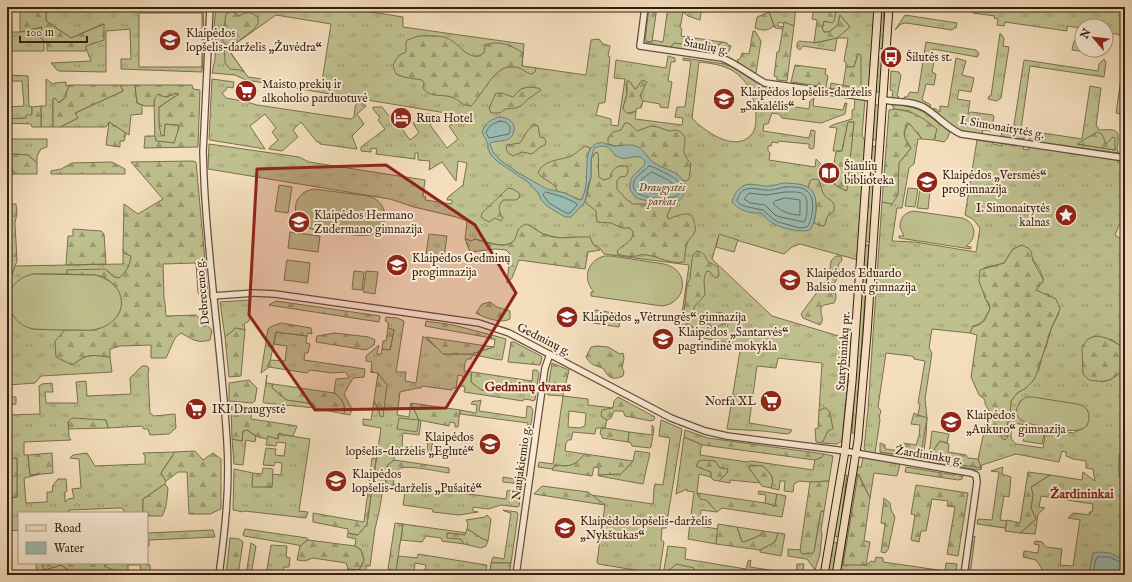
<svg xmlns="http://www.w3.org/2000/svg" width="1132" height="582" font-family="'IM FELL English',serif">
	<defs>
		<pattern id="grass-tufts" width="24" height="20" patternUnits="userSpaceOnUse"><rect width="24" height="20" fill="#bfc08f"/><path d="M3 7l-1-3M5 7V3M7 7l1-3M15 17l-1-3M17 17v-4M19 17l1-3" fill="none" stroke="#9c9b73"/></pattern>
		<pattern id="forest-firs" width="22" height="20" patternUnits="userSpaceOnUse"><rect width="22" height="20" fill="#bfc08f"/><path d="M5 1l3.5 6h-7zM16 11l3.5 6h-7z" fill="#9c9b73"/></pattern>
	</defs>
	<rect width="100%" height="100%" fill="#f4debd"/>
	<filter id="stains"><feTurbulence type="fractalNoise" baseFrequency=".005" numOctaves="4"/><feColorMatrix values="0 0 0 0 .2 0 0 0 0 .09 0 0 0 0 .02 0 0 0 .5 -.17"/></filter>
	<radialGradient id="worn" r=".72"><stop offset=".6" stop-color="#630" stop-opacity="0"/><stop offset="1" stop-color="#630" stop-opacity=".3"/></radialGradient>
	<path fill="url(#grass-tufts)" stroke="#7a6f50" fill-rule="evenodd" d="M46,7H50L51,9L74,10L138,8H140V10L203,8L204,32L202,71V72L121,69V59H131L130,29L106,31V72L59,71L56,69L51,63L91,61L85,46L103,24L71,38L46,21ZM139,13H202V67H139Z
		M216,7H347V8L403,17V27L524,44L522,66L586,75L591,40L599,39L603,44L610,46L608,56L610,57L605,102L603,103H599L596,115L611,119V125L618,126L625,79L614,78L616,60L666,68L668,56L675,58V62H671L668,81L672,82L668,108L660,107V104L643,101L640,96L642,92L640,83L637,88L635,89L629,81L626,84L627,94L623,108L630,114L636,111L635,119L682,125L683,118L675,117L677,107H685L691,61L683,60V58L725,64L732,67L764,87V86L770,87V90L803,95L802,97L763,91L762,102L809,109L810,101L814,98L813,106L843,110L845,103H847L845,114L821,123L782,118L779,114L772,113L768,124H764L763,131L809,138L811,130L815,131L814,148L812,149L809,148V144L778,141V143L772,142L771,146H768V151L770,153L769,160L815,167L816,159L822,165L821,173L832,175L835,185L846,191L854,122H848L842,151H833L837,128L829,127L835,124L852,119V110H854L855,99L856,98L865,100L862,134L863,138L867,143L858,260L800,244L792,247L784,254L719,235L712,259L772,316L852,340L842,441L837,444L822,443L828,431L824,408L819,411L822,363L778,358L776,368L757,366L749,423L792,430L790,433L787,434L763,431L727,429L741,345L679,334L689,265L604,254L599,247L577,237L559,238L542,234L534,228L518,230C517,233 517,237 515,239C508,251 485,241 474,239L472,241L465,239L467,221L456,217L414,207L390,199L208,169L209,144L299,157L309,162L425,180L423,196L426,197L425,200L452,204V200H447L448,197L463,185L467,163L458,161L456,181L442,162L429,170L430,161L418,160V153H415V159L376,154L377,149L371,148V152L361,151V147L385,129L378,120L380,118L373,109V107H382L389,116L395,119L410,140L419,133L413,123L426,114L438,115L439,116L430,125L447,148L458,139L449,126L454,123L446,113L246,80L235,75L212,73L215,59L216,36L214,27ZM276,15L331,24L321,88L248,77L228,49ZM699,62C708,63 718,64 727,68C735,71 743,78 747,85C754,96 761,125 751,135C735,153 704,131 692,118Z
		M668,7H702L700,20L688,16L683,12L680,28L682,29L681,36L722,42L713,49L674,43L670,48L646,44V42H652V40L663,42Z
		M771,7H796L794,26L778,22V26L784,27L783,29L775,28L769,12Z
		M833,7H876L870,91H865V95L830,89L831,83L851,87L858,54L854,67H846V62L844,61L848,38H837L835,51L803,46L800,50L797,48V43L799,41C822,44 831,42 850,27L840,15L838,25L829,32H824L822,28L824,21L827,22L836,11Z
		M880,7H884V29L883,47L881,49L879,48Z
		M974,7H1125V36L1106,32V26H1082V28L1067,26V31L1005,22L1004,26L997,25L998,19L994,18L995,16L973,13Z
		M905,15L957,23L956,28H954L952,30L906,23L901,24L895,30Z
		M42,27L40,37L44,41V51H7L8,35L11,32H20Z
		M1000,33L1004,38L1003,46L1009,47L1001,98L997,101L988,99L989,96H991Z
		M1074,41L1082,42V50H1102L1101,54L1072,50Z
		M926,42L976,50L979,53L978,56L977,57L933,49L932,55L935,56L932,72L936,74L934,85L926,84L922,100L931,105L929,108L904,100V97H907L910,92L918,93Z
		M1125,52V115L1116,113Z
		M880,57L882,60L880,92H875L878,58Z
		M956,58L966,61L962,75L974,78L971,92L959,90L957,99L970,101L968,114L971,112L993,115L994,117L991,131L983,130L982,134L966,132L957,130L933,111L934,108L940,112V106L948,107Z
		M1104,59L1106,62L1104,77L1030,66L1021,129L1026,130L1024,139L1001,137L1002,130L1013,131L1024,60L1098,71L1099,64Z
		M7,67L9,69V75L28,76L29,106L32,107V115L26,118L7,119V107L24,106L22,81H7Z
		M891,71L899,72L901,76L897,96L899,97L897,99L892,98L893,91L890,90Z
		M46,79L53,84L54,83L66,82V86L70,85L66,93V97L58,103L53,99V127H41V106H46Z
		M212,79L234,82L233,88L227,87L226,90L222,93L226,98L243,101L257,105L351,119L354,117L355,107L357,103L364,104L366,106L357,114L364,124L352,136L357,149L320,144V142H317L301,122L293,130L298,137L282,151L269,149V148L278,140L272,132L276,128L265,114L250,126L265,149L210,140L209,139Z
		M120,85H135L137,103L142,105V114L131,115L129,135L109,122L106,127H60L78,118L75,113L123,91Z
		M1090,86L1101,88L1096,126L1098,127V130C1119,129 1120,129 1117,150L1119,153L1029,141L1030,131L1082,139ZM1113,137L1115,150L1077,144H1106Z
		M177,93L179,94L159,107L164,136L165,124L178,125C179,131 177,138 174,143L155,141L154,100L156,95L159,94L166,97Z
		M891,103L912,107L924,112L950,132L947,139L944,142L934,140L936,136L910,111L894,109Z
		M874,105H879L877,138L875,140H872Z
		M909,123L922,139H918L914,164L909,168L902,208H897L892,241L915,242L976,252L980,228L973,219L965,215L977,140L993,142V144L1002,146L1001,143L1024,146L1023,149L1029,150L1028,146L1119,160L1117,162L1125,163V220L1119,225L1115,235L1125,242V349L1111,339L1101,382L1110,380L1125,369V575H1041L1042,569L1036,560L1023,557L1024,551L1038,553L1039,545L1034,544L1035,541L1042,542L1046,547L1062,549L1060,565L1073,566L1080,520L1068,518L1073,513L1090,515L1089,512H1092L1093,504L1041,496L1039,507L1045,508L1038,514L1035,534L1020,533L1036,519L1031,508L1033,495L1031,487L1050,475L1082,480L1083,472L1095,481L1093,469L1086,468V461L1073,459L1066,456V452L1062,451L1059,462L1016,454L982,465L981,468L982,469L978,470L928,462L932,431L949,434L947,443L940,441L931,454L981,468L978,459L984,432L987,434L994,428H999L1008,437L1006,428L1010,416L1011,401L1017,393L1026,388L1039,369L1043,353L1046,347L1051,329L1059,313L1048,294H1043L1036,290C1038,286 1044,282 1043,279C1042,270 1028,253 1022,245L1013,249L1004,263L984,268C983,279 981,287 985,298C987,302 989,304 990,309C985,317 984,324 973,326L970,333L932,329L929,348L932,353L925,399L927,418L926,436L923,458L921,461L882,455L880,452L912,457L927,418L918,415L920,404L918,403L925,361L914,359V357L911,356L886,353L878,407L881,411L879,418L880,420L875,453L874,454L864,452L866,451L864,449L868,409L882,202L892,204L899,163L911,148C904,138 901,135 909,123ZM1021,400L1085,427L1073,433L1046,428L1043,448L1016,444C1008,439 1012,430 1012,423L1028,425V423C1017,419 1014,409 1021,400Z
		M7,139H47V147L41,149L37,156V163L28,155L13,154L7,160Z
		M876,146L870,242L864,241L872,147Z
		M7,161L15,174L9,175V204H7Z
		M429,234L447,236L444,257L426,254Z
		M864,245H869L855,434L852,433Z
		M123,249L124,253L131,256C130,266 127,271 119,278L114,277L108,271L67,270V274H33L8,300L12,315L33,329L65,330L62,333L72,365C88,353 91,355 110,357L112,372L41,376L35,383L8,385V397H16V404L8,405L9,415L40,414L39,386L42,384L52,383L53,392H45L46,403H78L76,382L86,381L87,396L131,394L130,378L142,366H147L149,368L148,374L150,413L154,416L175,414L176,428L169,434L150,435L148,429H144L142,426L108,428L106,420L68,422L69,437L71,440L24,442V455H28L30,475L41,474L24,478L26,503L47,502V492H52L53,485L58,479H66L67,491L65,492V502L68,499L74,498L72,489L81,488L79,459L70,458L73,455L87,453L95,466L145,464V456L143,453L175,452L161,473L166,481L165,484L143,499V513H124V510L121,508H119L69,510V513H19V530L9,531V498L17,497V458L9,459L7,445V324L9,320L7,318V274H12L15,266L123,264Z
		M250,300C249,307 250,314 249,321L244,324L245,330L236,328L225,337L220,302Z
		M386,317L397,318L404,321L396,372H406L405,381L416,383L423,336L444,354H471L494,347L495,339H490L492,335L506,339L502,360C491,359 483,356 473,355L471,359H467L465,363L464,371L472,372L471,382L482,390L519,389L532,381L533,370H537L539,373L535,400L532,401L531,400L524,399L523,401L464,392L465,387L461,386L463,376L458,375L456,388H452V390L422,386L421,388H417L400,392L397,415L409,417L411,403L419,420L421,422L419,435L403,433L402,445L427,450L429,435L430,434L433,438L431,453L396,447L394,460L388,465L385,489H383L379,512L375,529L370,566H366V575H346L348,569L359,570L364,560L361,550L355,546L356,539L347,537L348,533L358,535L367,524L381,428L363,425V419L371,420L374,401L379,411L380,416L378,373L370,372L373,371L371,370L372,362L366,361V356L379,345L377,354H381L382,349L390,350L394,330L388,328V322L385,321Z
		M276,332L307,336L306,343L310,344L308,353H305L304,360L365,369L364,377L353,378L344,394L352,409L350,415L344,414C346,405 341,397 334,393L336,379L349,378L347,374L345,372L332,373L310,370L307,373L269,367L270,360L285,361L287,346L274,344Z
		M267,375L266,383L273,384L272,388L287,400L308,403L315,408L265,403L263,402Z
		M563,396L588,399V405L613,408L601,416L607,420L605,428H596L595,434L573,432L571,440H568L566,443L565,451L585,454C574,466 571,467 555,465L552,469L538,467L539,462L553,464ZM569,411L586,413L585,426L579,428L568,427Z
		M481,400L479,411L526,418L527,406L531,407L533,410L522,484L503,482V477L520,480L528,423L460,414V410L476,413L477,405L471,404L473,401H478Z
		M661,420L682,429L666,528H662L661,540L664,542L659,575H635V570L598,564L597,562L605,505L591,495L653,504C654,496 653,491 655,484L663,485L670,438L659,436Z
		M652,425L654,428L651,447L650,448L632,446L631,443L628,442L629,432L652,435Z
		M247,430L256,436L255,442L246,440L243,465L234,464L232,439L242,441L243,431Z
		M278,434L310,439L299,511L308,512L306,518L244,511L243,512L233,510L234,469L253,473L252,486L272,487V474L281,475L282,463L275,462L274,466L263,465L266,448L276,449L275,455L284,456L286,443L277,442L276,446L266,445L268,436L278,439Z
		M684,437L703,445L701,447L700,455L747,462L751,461L813,470L815,460L822,457L824,454L833,456L829,481L810,482L799,481L794,484L793,492L784,491L785,481H780L779,490L771,488C775,476 771,475 763,466L749,468L760,483L730,480V483L719,481L727,473L724,468H720L699,461L696,466L711,472V477L699,474L697,493L706,500L717,512L701,510L699,526L718,529L716,544L688,539L694,492L687,491V489L676,494Z
		M635,451L650,453L643,484L599,476L598,475L621,474L633,461Z
		M863,457L900,464L897,476L874,473L870,498L859,475L843,564L866,565L871,561L875,562L876,557L883,558V562L945,571L946,563L957,564L956,574L959,575H916L888,571L887,575H840L857,467H861Z
		M1003,467L1002,474L1011,477L1009,497L1004,496L1000,520L1007,521L1005,528L977,524L978,519L992,520L999,472L991,471Z
		M844,475H847L839,535L837,537L834,535Z
		M393,484L506,499L507,491L515,489L521,490V492L519,506L518,507L501,505L488,509L473,507V511L478,512L459,515L433,512L432,509L403,505L405,492L392,490Z
		M759,491L777,494L775,506L765,503L766,495L758,494Z
		M503,510L517,512L518,514L511,563H491L493,557L504,559L511,513L504,511Z
		M821,511H824L821,530L822,534L820,554L815,570L807,559L788,556V549L800,550L803,554L814,551Z
		M487,515L491,519L488,541C479,538 475,533 467,529L468,523L466,520L485,517Z
		M403,524L467,533L465,535L447,533L461,539L464,544L442,541L441,538L426,536L422,542L401,540Z
		M737,527L763,531L761,535L747,541L742,542Z
		M245,529L307,538L308,540L300,546L298,545L244,536L243,534Z
		M213,530L215,537L149,540V546H147V533Z
		M778,533L785,534L781,556L760,552V550L775,542Z
		M975,536L970,575H966L972,537Z
		M7,537H9L10,575H7Z
		M833,542L837,543L838,546L832,575H827Z
		M271,545L287,546L286,557L290,558L289,567H284L283,574L290,575H266Z
		M668,546L686,548L685,559L746,569L748,561L751,560L750,567L796,574L797,564H804L802,575L732,574V575H693V568L666,572L665,575H663Z
		M418,554L486,565H487L485,575H424L426,565L415,563L414,574L396,571L398,556L417,558Z
		M36,563H43V567L45,570L61,565L73,574V575H37Z
		M110,563H143L150,565L151,575H141L140,565H128V575H112L113,570L103,566Z"/>
	<path fill="url(#forest-firs)" stroke="#7a6f50" d="M20,7H46V21L71,38L104,24V40L86,46V51H47V44L40,37L42,27L20,32Z
		M649,7H657L652,42L645,41Z
		M814,7H833L836,11L834,21L832,23L824,21L822,28L824,32H829L838,25L840,15L850,27L837,38L814,43L817,20L812,19Z
		M232,11L239,16C247,11 250,12 258,17V24L253,30L228,49L244,72L240,70L230,69L225,63C225,55 224,50 223,43C222,36 225,22 226,14Z
		M769,12L774,26C767,31 763,31 755,28L757,17Z
		M784,22L794,26L787,81L777,80V77L774,76L777,52H779Z
		M753,31H755L761,41L756,73L753,74L738,63L737,60L740,59L742,53L749,54Z
		M419,36C429,36 438,35 447,38C460,43 469,64 484,53L485,45C500,40 511,45 523,53L522,66L536,68L535,72L532,74C525,73 521,67 514,67C494,64 483,95 471,106C460,105 461,101 454,98C444,93 430,99 423,88L424,82L422,80L404,77L396,74L393,66C396,58 398,55 406,52V43L407,40Z
		M722,42L727,43L728,45L731,46L726,58L670,48L674,43L713,49Z
		M858,54L861,55V91L851,90V87L843,85L846,67H854Z
		M795,65L826,69L825,74L828,76L826,87L791,82Z
		M642,80L647,82L640,96L643,101L641,108H637L636,111C630,113 626,115 623,108L627,94V81H629L635,89L637,88Z
		M70,85H120L123,91L75,113L78,118L60,127H53V99L55,98L59,103L66,97V93Z
		M135,85H192L193,89L200,90L198,147L144,148L145,136H155L156,141L174,143L179,128L178,125L165,124L164,136L161,135L159,125V107L179,94L176,93C169,96 165,99 159,94C154,97 154,101 154,106H145L137,103Z
		M528,87L538,88L541,90L528,99L521,106L516,108L505,109L500,113H491L489,108L496,93H502L513,97L521,89Z
		M41,106V127H32L31,124L7,123V119L26,118V115H32V107Z
		M894,109C916,112 920,116 937,129L934,140L922,139L909,123C900,134 905,138 911,148L899,163L898,195L892,204L882,202L889,110Z
		M109,122L126,133L124,141H120V147L106,145Z
		M848,122H854L847,191L835,185L832,175L836,152L842,151Z
		M625,123H628C632,125 633,128 637,131L651,126L658,127L669,131L677,130L682,133L685,138C685,153 680,150 691,164L689,179L686,181L683,180L672,172L657,165L651,161L642,150L616,146L608,144V138L613,132L621,130Z
		M534,124L538,126L540,137L544,138L546,141L545,145L540,147L532,154L522,152L513,156L508,153L506,148L507,145L520,143L526,133Z
		M1097,132L1102,134L1106,144L1113,137L1115,138V150L1077,144Z
		M586,146L590,148C585,165 591,185 581,200L557,191C554,181 544,181 538,173C544,158 563,161 573,155C578,152 580,148 586,146Z
		M596,152L598,153C599,161 598,169 599,177L604,180L610,178C611,169 619,163 628,167V172L626,176L620,177L617,181V189L626,199L633,204H654L671,205V207L667,216L668,219C677,216 692,208 694,222C695,225 696,229 695,231C694,237 688,238 687,244C685,249 685,256 684,262C671,265 658,256 646,255C642,254 640,255 637,256C631,257 623,256 618,254L617,251C623,244 633,243 633,232L630,228H622L611,223L597,222L596,211L585,202L591,177V159Z
		M13,154L28,155L37,163V174H15L7,161Z
		M193,161L196,162L208,294L198,293L196,263L163,264L164,299L165,303L166,316L196,315L212,330L210,340C197,344 192,339 181,333L175,338L166,358H151V345L120,346L110,349V357C91,355 88,353 72,365L56,357L55,341L65,330H96L117,316L120,310L121,299L113,284L104,277L95,275L67,274V270L105,269L114,277L119,278C127,271 130,266 131,256L124,253L123,249L124,204L138,214L163,199L131,162Z
		M112,162L125,169V174H51V171L61,169L72,163Z
		M813,179L819,180C821,184 821,189 823,193C828,202 836,198 834,211L827,217L825,225L822,226L814,223C817,210 818,196 808,187L810,181Z
		M508,188L513,189L519,193L520,197L516,200H503C498,206 498,211 503,218L501,221L495,218L489,222L485,220L481,217L482,213Z
		M7,204H16L17,213L15,223L17,261L12,274H7Z
		M527,224C534,228 541,234 549,236C562,240 577,236 590,237L593,244L600,250L588,252L585,269L519,260L512,278L507,283L510,254L506,250L495,249L470,252L465,239L472,241L474,239C483,241 501,248 509,244C521,239 512,228 527,224Z
		M73,229L101,231L104,234L106,264L66,265L68,236H73Z
		M1022,245L1028,248L1031,251L1033,261L1043,279V281L1036,290L1056,299L1060,309L1051,329L1037,373L1033,381L1026,388L1017,393L1011,401L1010,416L1006,428L1008,437L1005,440L1002,438L999,428H994L987,434L984,432L983,428L990,412L985,404V400L979,395L971,377L977,335L970,333L973,326L979,325L984,321L990,309L989,303L986,300L979,281L980,270L1004,263L1013,249Z
		M697,251C707,253 704,258 709,262C712,264 715,265 718,267L719,276L715,278L710,272L707,271C702,278 705,287 705,295L694,307V314L701,319L702,324L706,325C711,317 718,306 727,317L725,323C721,326 704,331 700,331C696,331 694,328 691,326L684,327L681,324L685,305L687,284L690,279L692,259L694,254Z
		M836,256H841L842,260C839,264 836,266 840,271L839,275L833,286C835,294 838,296 834,303L824,305L821,308C820,314 825,320 820,325L803,318L801,314L829,276L831,261Z
		M276,301L380,316V317L379,322L269,305Z
		M490,302L497,307L510,311V319C502,324 484,318 476,313L482,304Z
		M426,321L453,325L492,335L491,338L425,326Z
		M281,323L311,328L312,334L308,333L307,336L276,332L269,367L261,373L268,329L272,326Z
		M236,328L245,330L241,376L229,377L225,337Z
		M388,328L394,330L390,350L382,349L383,341H386Z
		M335,333L369,337L375,340L374,345L366,350L316,342L317,336Z
		M1095,336C1108,337 1115,342 1125,349V369C1109,381 1109,383 1089,380L1083,374L1082,347L1088,339Z
		M426,337L494,347L471,354H443Z
		M511,342H514L541,356L542,358L540,365L508,362Z
		M597,346L608,347L620,354L623,353L624,359L622,368L624,371L623,376C614,380 608,379 604,369C595,364 593,368 586,357L591,347Z
		M552,363L569,370L563,396L548,395L547,394Z
		M472,372L532,381L519,389L481,390L471,382Z
		M378,373L387,385L383,417L380,416L379,411L374,401Z
		M249,380L257,388L255,401L252,403L229,401V383Z
		M273,384L334,393C341,397 346,405 344,414L315,408L308,403L287,400L272,388Z
		M618,397L655,417L654,420L651,421L625,416L623,411H614L611,418L607,420L601,416L602,410L613,408L614,401Z
		M411,403L460,410L458,427H455V423L450,422L449,426L419,420Z
		M231,405L245,406L246,412L252,411L251,419L297,426L293,436L278,434V439L268,436L267,439L258,437L247,430L243,431L242,441L232,439Z
		M824,408H826L830,412L833,429L828,431L822,443L816,442L815,429L818,428L819,411Z
		M914,413L918,415L927,418L922,448L912,457L880,452V443L885,445V449L902,451L903,443L916,445L919,436L920,425L911,424Z
		M73,418L106,420L108,428L69,429C68,423 67,420 73,418Z
		M605,428L629,432L628,442L602,438V435L600,434L601,429Z
		M685,430L708,438L824,454L822,457L815,460L703,445L684,437Z
		M940,441L949,444L948,452L966,455L968,458L978,459L981,468L931,460V454Z
		M195,451L203,460L213,453L221,459V509L210,514H189L187,472H178L166,481L161,473L175,452Z
		M52,453L53,473L30,475L28,455Z
		M585,454L633,461L621,474L598,475L599,468L594,467L592,476L552,470L555,465C571,467 574,466 585,454Z
		M17,458V497L9,498V459Z
		M372,458L376,459L367,524L358,535L348,533V529L313,522V513L364,522Z
		M394,460L449,468V473C440,472 406,464 399,469C393,474 394,483 392,490L385,489L388,465Z
		M703,460L715,461L720,468L728,469L727,473L719,481L713,480L711,477V472L696,466L699,461Z
		M751,465L763,466C771,475 775,476 771,488L762,486L749,468V466Z
		M906,467L954,475L959,473H964L962,479L958,480L905,472Z
		M263,468L273,469L272,487H252L253,473L262,474Z
		M1028,472L1050,475L1031,487L1033,495L1031,508L1036,519L1020,533L1005,531L1007,520L1020,523Z
		M858,474L870,498L864,541L870,542L866,565H843Z
		M829,481L824,511H821L814,551L813,553L802,554L800,550L810,482Z
		M165,484L168,488C167,497 167,508 162,516H147V513H143V499Z
		M916,485L968,493L958,556L947,554L955,507L947,506L948,501L932,499L926,531H921L919,542L911,540L915,515L911,514Z
		M542,486L588,492L605,505L534,494Z
		M697,493L765,503L775,506L777,494L786,496L782,517L722,508L717,512L706,500L700,499Z
		M884,498L890,503L891,510L895,517L888,550L885,553L881,552L885,524L881,523Z
		M395,523L403,524L396,571L388,569Z
		M718,524L737,527L742,542L747,541L761,535L763,531L778,533L775,542L760,550L716,544Z
		M467,529C475,533 479,538 488,541L486,546L481,548L464,544L461,539L447,538V533L465,535Z
		M230,538L239,539L243,542L238,575H226Z
		M308,540L355,546L361,550L364,560L359,570L348,569L346,563L313,558L305,561L297,560L300,546Z
		M251,543L256,546L251,575H246Z
		M43,563H110L104,566L113,570L112,575H73V573L61,565L45,570L43,567Z
		M491,563H511L509,575H489Z
		M677,564L694,568L693,575L676,573V575H665L666,572Z"/>
	<path fill="#bfc08f" stroke="#7a6f50" d="M279,185L292,187L288,213L275,211Z
		M908,188L918,189L915,207L905,206Z
		M314,189L368,196C390,201 391,231 369,235C357,237 326,231 312,229C289,223 290,192 314,189Z
		M920,189L930,191L928,209L917,208Z
		M913,211L962,218C976,222 978,238 966,246L971,247V249L899,238V236H904L900,227C900,218 904,213 913,211Z
		M290,232L320,236L318,252L288,248Z
		M719,234L738,240L734,252L716,247Z
		M604,256H612L664,264C690,269 688,303 662,306L591,296V292H594C582,279 587,261 604,256Z
		M287,260L310,263L308,283L284,280Z
		M354,271L364,272L362,290L352,289Z
		M366,271L378,272L375,294L363,292Z
		M33,274L95,275C107,278 119,286 121,298C124,314 111,326 97,329C92,331 85,330 79,330C64,330 48,330 33,329C1,321 0,281 33,274Z
		M595,310L621,314L619,327L593,323Z
		M1026,397H1033L1077,404C1084,406 1088,408 1089,416C1090,438 1060,429 1048,427C1040,425 1028,425 1021,420C1012,413 1018,402 1026,397Z
		M399,418L419,420L417,432L397,429Z
		M1025,431L1044,434L1042,444L1023,441Z"/>
	<path fill="#9cbcb1" stroke="#737d71" d="M500,117C508,118 516,122 514,131C513,134 512,137 509,139C504,142 496,140 490,143V144L493,152L500,160L520,174L547,189L565,193L577,199L581,200C592,184 581,153 594,145C603,139 606,146 614,146C622,146 631,143 638,147C645,150 647,158 653,162C662,169 675,170 682,179C685,183 685,186 684,191C684,195 682,199 678,201C669,205 645,201 636,198L630,190C630,173 635,176 644,165L645,161C638,152 630,160 621,158C608,154 613,141 594,148L591,159V177L588,186L586,198L585,202L571,217H565L547,206L542,201L538,193L528,182L498,162L491,155L488,149V144L482,132C485,123 491,119 500,117Z
		M784,183C805,184 817,185 816,209C815,217 814,224 810,230C800,233 779,228 771,222C767,220 765,216 761,213C751,214 738,210 732,202C733,197 735,194 738,190C746,181 755,185 765,186C771,187 778,184 784,183Z
		M1125,443V491C1117,478 1116,456 1125,443Z
		M1099,552L1110,553L1125,561V575H1089L1091,562L1093,553Z"/>
	<g fill="none" stroke-linecap="round" stroke-linejoin="round">
		<path stroke="#696d61" stroke-width="1" d="M500,121C509,122 512,126 509,134L489,138L486,133C488,126 494,123 500,121Z
			M649,166C653,166 657,169 661,171C671,176 689,183 677,196C666,200 624,200 635,179C638,174 645,171 649,166Z
			M650,173L652,172L668,180L676,187L675,191C666,195 649,193 640,190L639,188L640,181Z
			M785,187C792,187 801,186 807,191C816,198 813,219 807,227L800,228L778,222L773,219L763,210L748,207L741,205L737,201C741,184 753,189 766,190C772,191 779,188 785,187Z
			M546,192L563,197L576,203L577,205L570,213H566L549,203L543,195Z
			M785,192C798,192 808,190 807,207C807,212 807,217 804,222L780,217L775,215L765,205L750,203L744,199L749,193L766,195Z
			M786,198L800,200V215C789,215 780,211 773,203L775,201Z
			M1093,575L1095,563L1097,557H1109L1125,564"/>
		<g stroke="#664e3c" stroke-width="8">
			<path id="minor" d="M210,7L203,152L204,179C208,267 222,354 227,442C230,487 225,531 219,575
				M645,7L640,46L722,58C737,64 750,75 765,83L872,98
				M882,100C896,102 913,101 925,108C938,116 947,128 961,134L1125,158
				M213,296L254,293L275,294L479,323L509,333L671,418L705,431L727,436L838,450L971,473L976,475L977,482L964,575
				M516,575L545,368L550,354"/>
		</g>
		<g stroke="#361e11" stroke-width="9">
			<path id="major" d="M824,575L845,451L852,382L878,7
				M836,575L858,440L867,334L889,7"/>
		</g>
		<use href="#minor" stroke="#f8ead4" stroke-width="5.5"/>
		<use href="#major" stroke="#f4debd" stroke-width="7"/>
	</g>
	<path fill="#8f2418" fill-opacity="0.2" stroke="#8f2418" stroke-width="3" stroke-linejoin="round" d="M386,165L475,225L516,293L446,408L315,410L249,315L257,169Z"/>
	<defs>
		<g id="school-disc" transform="scale(1.15)"><circle r="9.5" fill="#8f2418" stroke="#f8ead4"/><path d="M0-5L7-2L0 1L-7-2ZM-4 1L0 2.5L4 1V4Q0 6-4 4Z" fill="#fff"/></g>
		<g id="bus-disc" transform="scale(1.15)"><circle r="9.5" fill="#8f2418" stroke="#f8ead4"/><path d="M-5-6H5V4H4V6H2V4H-2V6H-4V4H-5ZM-3.5-4V0h7V-4ZM-3.5 1.2v1.5H-2V1.2ZM2 1.2v1.5H3.5V1.2Z" fill="#fff"/></g>
		<g id="supermarket-disc" transform="scale(1.15)"><circle r="9.5" fill="#8f2418" stroke="#f8ead4"/><path d="M-6-5.5h2.5l.6 2H6L4.5 2H-2.5L-4.4-4H-6ZM-1.5 3.2a1.3 1.3 0 1 0 .1 0ZM3 3.2a1.3 1.3 0 1 0 .1 0Z" fill="#fff"/></g>
		<g id="hotel-disc" transform="scale(1.15)"><circle r="9.5" fill="#8f2418" stroke="#f8ead4"/><path d="M-6-4.5h1.5V1H6V5H4.5V3h-9V5H-6ZM-4 0a1.8 1.8 0 1 1 3.6 0ZM.5 0V-2.5h3Q6-2.5 6 0Z" fill="#fff"/></g>
		<g id="library-disc" transform="scale(1.15)"><circle r="9.5" fill="#8f2418" stroke="#f8ead4"/><path d="M-6-4Q-3-5.5-.7-3.5V5Q-3 3-6 4ZM6-4Q3-5.5 .7-3.5V5Q3 3 6 4Z" fill="#fff"/></g>
		<g id="sight-disc" transform="scale(1.15)"><circle r="9.5" fill="#8f2418" stroke="#f8ead4"/><path d="M0-6L1.8-2.2L6-1.7L2.9 1.2L3.7 5.4L0 3.3L-3.7 5.4L-2.9 1.2L-6-1.7L-1.8-2.2Z" fill="#fff"/></g>
	</defs>
	<g fill-rule="evenodd">
		<use href="#school-disc" x="170" y="40"/>
		<use href="#bus-disc" x="891" y="57"/>
		<use href="#supermarket-disc" x="246" y="91"/>
		<use href="#school-disc" x="724" y="99"/>
		<use href="#hotel-disc" x="401" y="118"/>
		<use href="#library-disc" x="829" y="173"/>
		<use href="#school-disc" x="927" y="182"/>
		<use href="#sight-disc" x="1066" y="215"/>
		<use href="#school-disc" x="299" y="222"/>
		<use href="#school-disc" x="397" y="265"/>
		<use href="#school-disc" x="790" y="280"/>
		<use href="#school-disc" x="567" y="317"/>
		<use href="#school-disc" x="663" y="339"/>
		<use href="#supermarket-disc" x="771" y="401"/>
		<use href="#supermarket-disc" x="196" y="409"/>
		<use href="#school-disc" x="951" y="422"/>
		<use href="#school-disc" x="490" y="444"/>
		<use href="#school-disc" x="336" y="481"/>
		<use href="#school-disc" x="565" y="528"/>
	</g>
	<g text-anchor="middle" stroke-width="4" stroke-linejoin="round" paint-order="stroke">
		<g font-size="12" fill="#361e11" stroke="#f8ead4" text-anchor="start">
			<text x="186" y="37">Klaipėdos<tspan x="186" dy="14">lopšelis-darželis „Žuvėdra“</tspan></text>
			<text x="906" y="61">Šilutės st.</text>
			<text x="262" y="88">Maisto prekių ir<tspan x="262" dy="14">alkoholio parduotuvė</tspan></text>
			<text x="740" y="96">Klaipėdos lopšelis-darželis<tspan x="740" dy="14">„Sakalėlis“</tspan></text>
			<text x="416" y="122">Ruta Hotel</text>
			<text x="844" y="170">Šiaulių<tspan x="844" dy="14">biblioteka</tspan></text>
			<text x="942" y="179">Klaipėdos „Versmės“<tspan x="942" dy="14">progimnazija</tspan></text>
			<text x="1050" y="212" text-anchor="end">I. Simonaitytės<tspan x="1050" dy="14">kalnas</tspan></text>
			<text x="314" y="219">Klaipėdos Hermano<tspan x="314" dy="14">Zudermano gimnazija</tspan></text>
			<text x="412" y="262">Klaipėdos Gedminų<tspan x="412" dy="14">progimnazija</tspan></text>
			<text x="806" y="277">Klaipėdos Eduardo<tspan x="806" dy="14">Balsio menų gimnazija</tspan></text>
			<text x="582" y="321">Klaipėdos „Vėtrungės“ gimnazija</text>
			<text x="678" y="336">Klaipėdos „Santarvės“<tspan x="678" dy="14">pagrindinė mokykla</tspan></text>
			<text x="756" y="405" text-anchor="end">Norfa XL</text>
			<text x="212" y="413">IKI Draugystė</text>
			<text x="966" y="419">Klaipėdos<tspan x="966" dy="14">„Aukuro“ gimnazija</tspan></text>
			<text x="474" y="441" text-anchor="end">Klaipėdos<tspan x="474" dy="14">lopšelis-darželis „Eglutė“</tspan></text>
			<text x="352" y="478">Klaipėdos<tspan x="352" dy="14">lopšelis-darželis „Pušaitė“</tspan></text>
			<text x="580" y="525">Klaipėdos lopšelis-darželis<tspan x="580" dy="14">„Nykštukas“</tspan></text>
		</g>
		<g font-size="12" fill="#361e11" stroke="#f8ead4">
			<text transform="translate(706 46) rotate(11)" y="4">Šiaulių g.</text>
			<text transform="translate(1002 127) rotate(10)" y="4">I. Simonaitytės g.</text>
			<text transform="translate(202 292) rotate(-95)" y="4">Debreceno g.</text>
			<text transform="translate(544 339) rotate(27)" y="4">Gedminų g.</text>
			<text transform="translate(843 351) rotate(-86)" y="4">Statybininkų pr.</text>
			<text transform="translate(929 455) rotate(9)" y="4">Žardininkų g.</text>
			<text transform="translate(521 463) rotate(-82)" y="4">Naujakiemio g.</text>
		</g>
		<g font-size="12" font-style="italic" fill="#5f4f37" stroke="#f8ead4">
			<text x="662" y="191">Draugystės<tspan x="662" dy="14">parkas</tspan></text>
		</g>
		<g font-size="13" font-weight="bold" fill="#7a1f14" stroke="#f8ead4">
			<text x="528" y="391">Gedminų dvaras</text>
			<text x="1082" y="498">Žardininkai</text>
		</g>
	</g>
	<rect width="1132" height="582" fill="none" stroke="#f4debd" stroke-width="24"/>
	<rect x="8" y="8" width="1116" height="566" fill="none" stroke="#361e11" stroke-width="2"/>
	<rect x="12" y="12" width="1108" height="558" fill="none" stroke="#361e11"/>
	<rect x="18" y="512" width="130" height="52" fill="#f8ead4" stroke="#aa9886"/>
	<rect x="26" y="525" width="20" height="6" fill="#f4debd" stroke="#aa9886"/>
	<text x="54" y="532" font-size="12" fill="#361e11">Road</text>
	<rect x="26" y="542" width="20" height="12" fill="#9cbcb1" stroke="#aa9886"/>
	<text x="54" y="552" font-size="12" fill="#361e11">Water</text>
	<g transform="translate(1094 38) rotate(298)"><circle r="19" fill="#f8ead4" stroke="#aa9886"/>
	<path d="M0-3L7 15L0 10L-7 15Z" fill="#8f2418"/>
	<text y="-6" font-size="11" font-weight="bold" text-anchor="middle" fill="#361e11">N</text>
	</g>
	<path d="M20 36v6h67v-6" fill="none" stroke="#361e11" stroke-width="2"/>
	<text x="26" y="36" font-size="12" fill="#361e11" stroke="#f8ead4" stroke-width="3" paint-order="stroke">100 m</text>
	<rect width="100%" height="100%" filter="url(#stains)"/>
	<rect width="100%" height="100%" fill="url(#worn)"/>
</svg>
